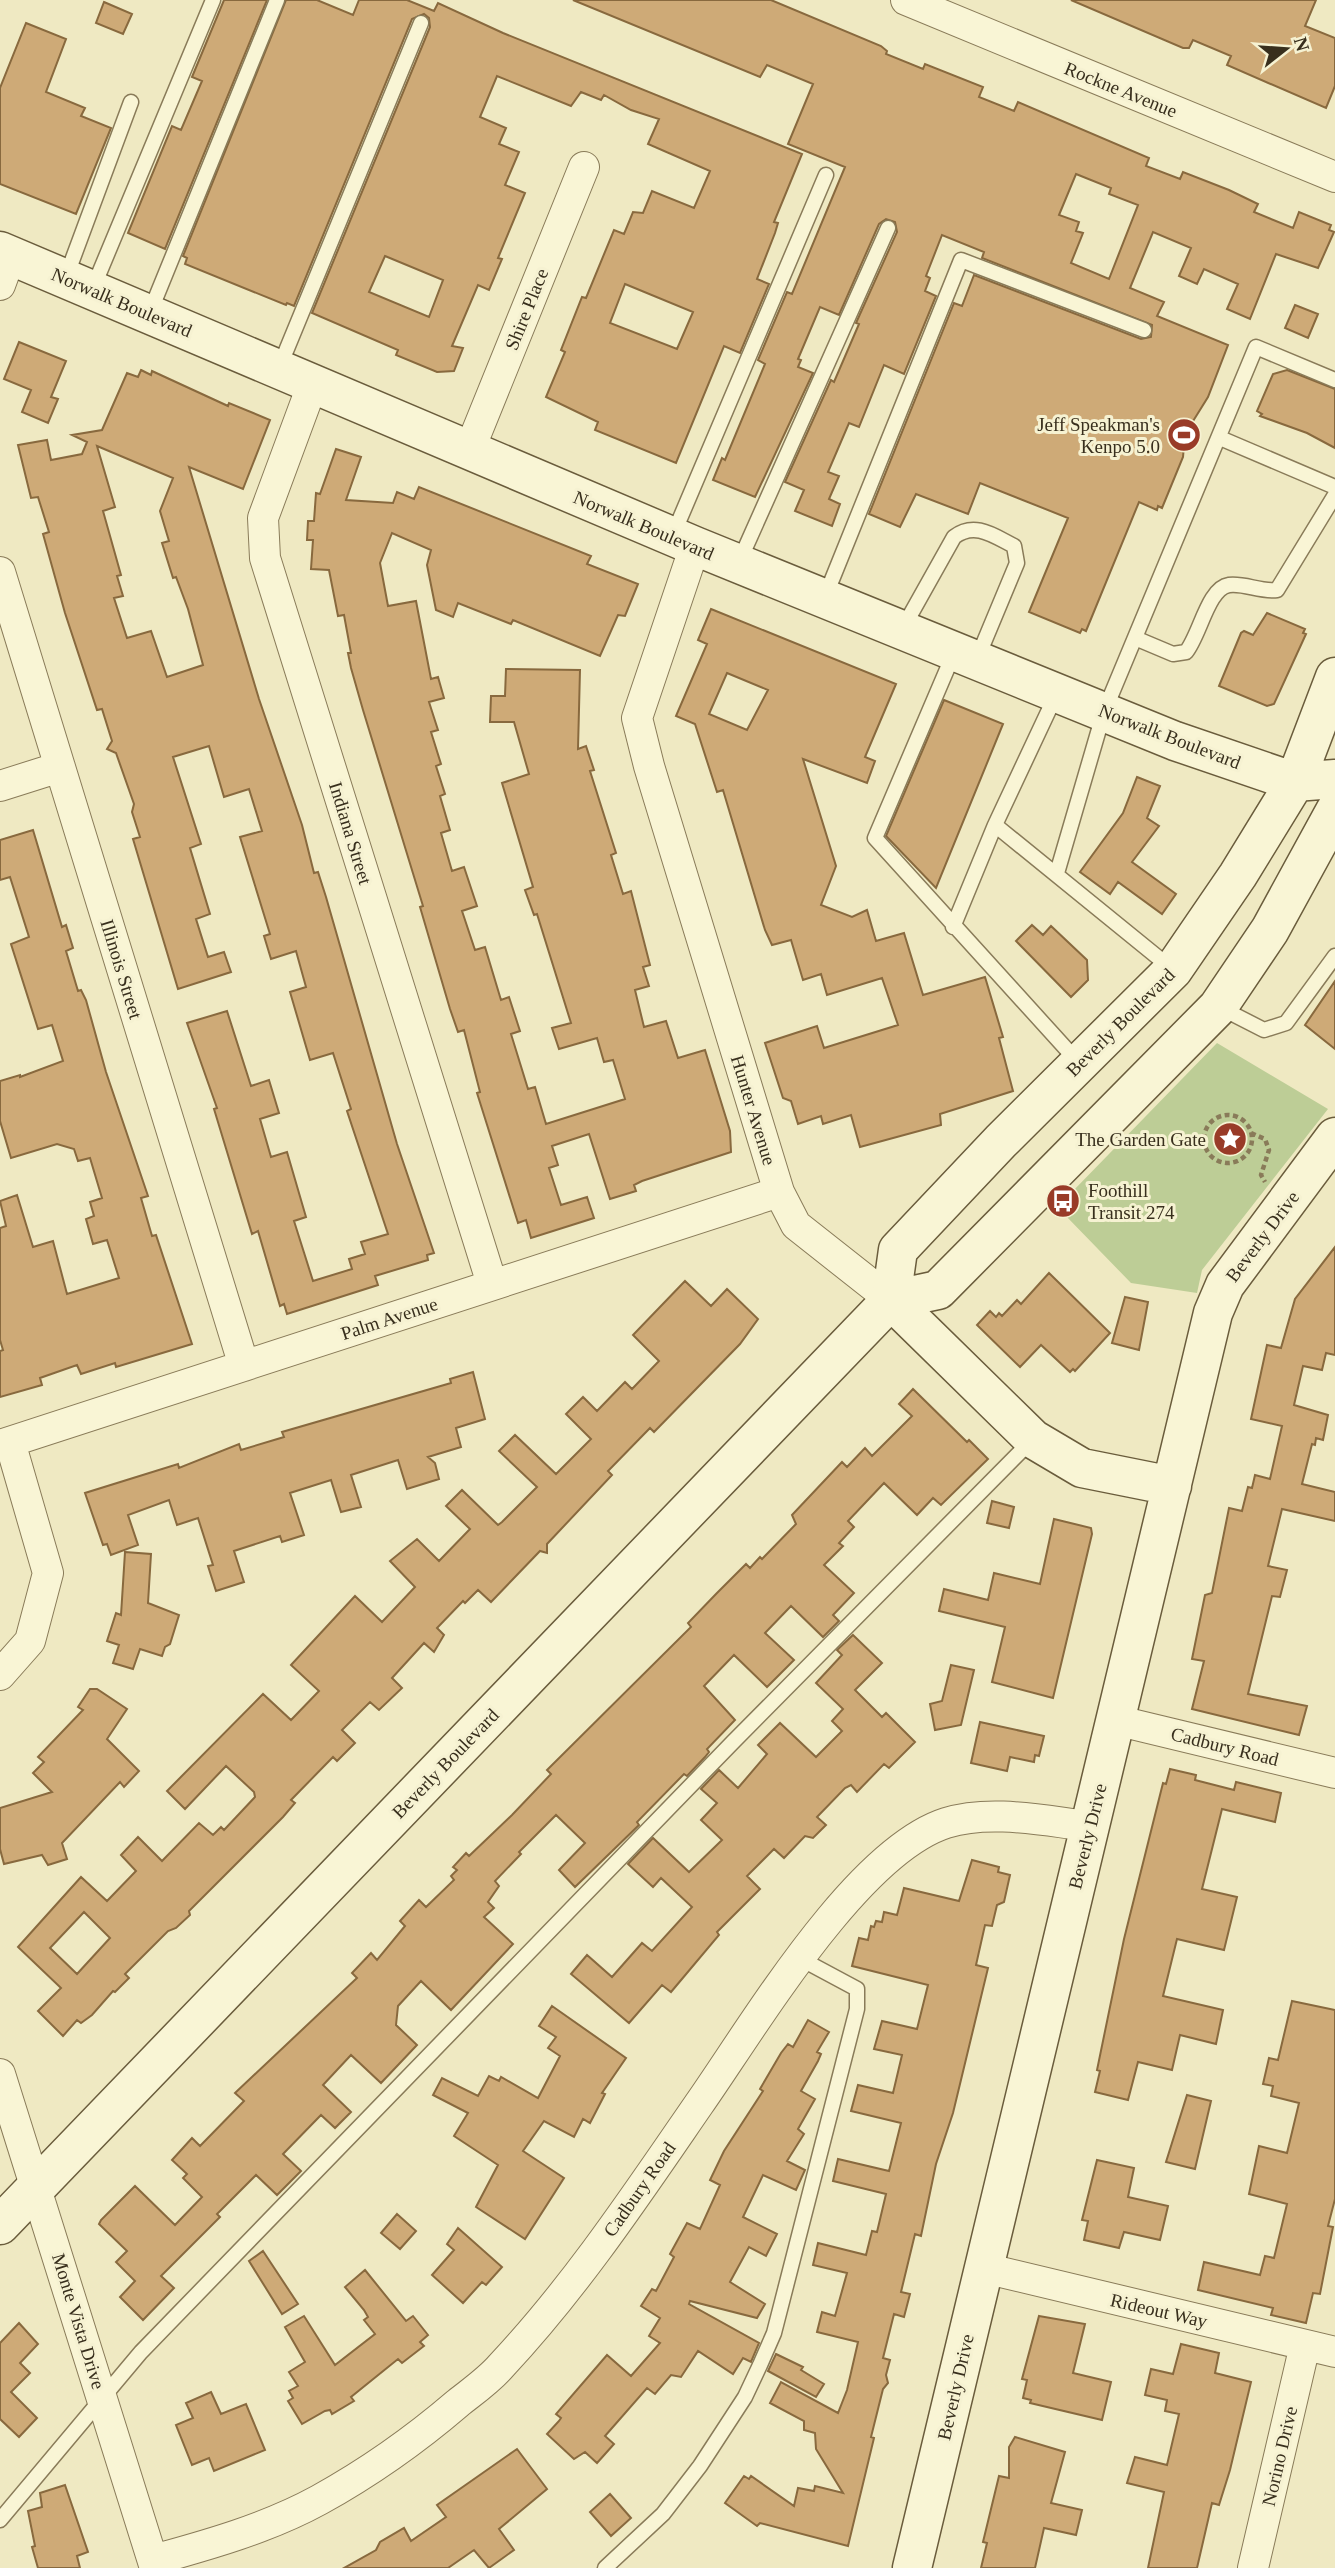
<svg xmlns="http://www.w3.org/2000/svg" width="1335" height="2568" font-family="Georgia,serif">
	<rect width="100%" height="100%" fill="#efe9c2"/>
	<path fill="#bdcd96" d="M1217,1043L1328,1109L1202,1270L1197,1293L1131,1283L1065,1215L1079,1202L1072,1192Z"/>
	<path fill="#ceaa77" stroke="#88693e" stroke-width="2" fill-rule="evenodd" d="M224,0H267L165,249L128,233L172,126L181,130L202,81L192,77Z
		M286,0H317L353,15L359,0H407L434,11L438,3L503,33L802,154L774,222L778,223L775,233L757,279L769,284L740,353L724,346L676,463L595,430L598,422L546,397L565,352L561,350L582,297L586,298L614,230L624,234L633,212L643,213L652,191L694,208L710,171L648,144L659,119L631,110L604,95L601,100L581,92L571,106L497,76L480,117L506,128L499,144L519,152L505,185L525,193L498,258L502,259L489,290L478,285L452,346L463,348L454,371L437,372L396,355L398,350L312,313L430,27L429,18L424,14L412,19L294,306L287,303L286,305L185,264L187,258L183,256ZM385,256L443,280L429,317L369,292ZM625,284L693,312L677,349L610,323Z
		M573,0H771L881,46L887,51L886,54L923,69L925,64L983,87L979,97L1014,111L1018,102L1149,158L1146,166L1180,179L1183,172L1229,190L1258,204L1254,212L1293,228L1299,212L1331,225L1329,230L1334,232L1318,268L1276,254L1250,319L1227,309L1238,284L1204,269L1197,284L1179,276L1191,248L1153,232L1130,288L1164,302L1157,316L1228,345L1208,397L1185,434L1183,457L1162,508L1158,506L1157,510L1139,502L1086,631L1082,629L1080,633L1029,612L1068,518L980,483L968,514L916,494L900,527L869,514L954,303L962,306L974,275L1141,339L1151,337L1152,325L982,258L984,252L942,235L926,276L930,278L925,291L936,296L904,374L884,365L859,427L849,423L828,472L839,476L829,499L840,504L832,526L795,511L804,490L785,482L831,380L834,382L859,324L856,323L897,232L895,222L886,219L879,224L839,315L820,307L798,359L801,360L798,367L813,373L755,497L713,480L722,458L725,460L765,364L758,360L787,292L792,294L845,167L788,144L813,84L767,65L760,77ZM1076,174L1111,188L1109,194L1138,205L1109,279L1071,263L1083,233L1076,231L1079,222L1059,215Z
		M1071,0H1316L1305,26L1335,38V86L1326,108L1227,65L1231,56L1193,40L1189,48H1183Z
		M104,2L132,14L123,34L96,23Z
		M26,23L66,39L46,92L85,108L81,116L111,128L76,214L0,184V88Z
		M1295,305L1318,314L1308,338L1285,328Z
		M19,342L66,361L51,397L58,399L48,423L22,412L31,390L4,379Z
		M141,370L151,375L152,371L228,406L229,403L270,420L243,489L189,467L259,699L302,825L314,873L318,872L326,897L397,1144L434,1253L427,1255L428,1260L375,1276L378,1285L287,1314L284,1304L280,1306L258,1231L252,1234L214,1109L217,1108L187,1023L227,1011L251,1086L269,1080L279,1113L260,1119L271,1157L287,1152L306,1217L294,1221L313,1281L352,1269L349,1259L365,1254L361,1242L388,1234L347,1111L351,1109L333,1053L310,1060L290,992L306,987L296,951L271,959L264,936L270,934L240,837L262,831L249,789L224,797L209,746L173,757L201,844L190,848L210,914L196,919L208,957L224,952L231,972L178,989L133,839L140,837L132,812L134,804L116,753L107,749L112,741L102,709L97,710L65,613L43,534L49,532L38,497L31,498L18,445L47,440L51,460L82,454L87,442L72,435L102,430L127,373L138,377ZM97,446L173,478L160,511L169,541L162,543L173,578L176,577L188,609L203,665L167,677L151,631L127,638L114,598L123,596L117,576L121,575L103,511L115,507Z
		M1287,370L1335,389V448L1307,433L1260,416L1262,414L1257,411L1273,374Z
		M336,449L361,457L346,500L393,503L397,492L414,499L419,487L591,556L587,564L638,584L625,616L618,615L600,656L513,620L511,624L458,603L453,617L436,610L427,565L431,550L392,533L380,563L388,606L416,601L431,679L438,677L444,698L429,702L438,730L431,732L441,764L436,766L445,794L440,796L450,830L441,833L452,871L464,867L477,906L462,911L475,950L485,947L501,1000L509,997L520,1031L511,1034L528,1089L535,1087L546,1124L625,1099L613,1060L604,1062L597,1038L559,1049L552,1028L571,1023L537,914L534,915L525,890L533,887L502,783L529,774L514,722H490L491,696H505L506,669L580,670L578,749L586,746L594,770L590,771L616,853L611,855L623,894L631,891L650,965L643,967L649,986L635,990L644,1027L666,1021L678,1058L705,1050L730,1131L731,1152L642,1181L634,1185L636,1191L610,1199L589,1134L552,1146L558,1165L549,1168L561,1205L587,1197L594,1218L531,1238L526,1220L518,1223L477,1093L480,1092L464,1030L458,1032L450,1009L420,907L423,906L363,710L351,668L348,653H351L344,615L338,616L329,570L311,569L313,540H307L308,521H314L316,493L320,494Z
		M711,609L896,684L865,757L875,761L867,783L803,759L836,866L821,905L852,917L867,910L876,941L904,933L923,995L985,977L1003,1037L999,1038L1013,1091L940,1114L941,1125L860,1147L851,1115L823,1124L821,1116L798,1124L791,1101L783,1098L765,1043L817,1026L824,1048L898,1025L882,978L827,995L821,974L803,980L791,940L772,945L765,930L723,790L717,792L695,724L676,716L707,644L698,640ZM727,673L768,690L747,730L709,714Z
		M1267,613L1305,629L1303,633L1306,634L1274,704L1267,706L1219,686L1241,633L1244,631L1253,635Z
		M944,700L1003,724L936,888L886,836Z
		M1137,777L1160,786L1147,818L1159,826L1132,862L1176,894L1162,914L1118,882L1110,894L1080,872L1123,813Z
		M33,830L62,927L66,925L73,948L66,951L78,991L81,990L86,1000L106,1072L148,1196L141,1198L152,1236L156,1235L192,1344L116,1367L115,1363L81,1374L77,1365L40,1378L42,1385L0,1397V1351L3,1350L0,1340V1228L6,1226L0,1201L17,1195L33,1247L53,1241L67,1294L119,1278L107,1240L93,1244L86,1219L94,1216L90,1202L102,1198L90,1158L78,1161L74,1149L57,1144L11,1158L0,1121V1081L20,1075V1077L63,1061L52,1025L38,1029L11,944L29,937L10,877L0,880V840Z
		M1032,925L1043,935L1051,926L1087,960L1088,980L1071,997L1016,941Z
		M1335,981V1049L1305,1025Z
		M1335,1247V1355L1326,1353L1322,1370L1303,1366L1294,1405L1328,1415L1323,1440L1316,1438L1315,1445L1312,1444L1302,1484L1335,1492V1521L1282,1509L1268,1566L1287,1570L1280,1597L1272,1596L1248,1694L1307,1706L1299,1735L1192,1709L1204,1661L1192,1659L1205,1595L1212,1593L1229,1508L1242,1511L1248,1487L1252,1488L1255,1475L1270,1479L1282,1426L1251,1419L1267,1345L1281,1348L1295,1299Z
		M1049,1273L1110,1333L1075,1371L1073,1369L1070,1372L1041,1345L1020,1367L977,1325L990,1311L996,1317L999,1313L1002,1316L1017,1300L1021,1304Z
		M685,1281L711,1306L727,1289L758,1319L740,1344L654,1432L650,1428L608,1471L612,1475L547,1544V1553L540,1551L491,1602L478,1590L465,1603L463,1601L437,1628L444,1635L434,1652L424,1643L392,1678L402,1688L379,1710L370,1702L342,1730L355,1743L337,1761L333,1757L291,1800L295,1803L283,1817L189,1911L190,1915L176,1928L168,1931L125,1974L129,1978L115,1992L113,1991L92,2015L81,2023L77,2020L63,2036L38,2011L61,1988L18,1947L81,1877L107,1901L136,1871L121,1855L138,1837L162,1861L199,1823L213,1835L221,1827L224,1830L255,1797L254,1792L226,1766L185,1809L167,1791L263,1694L291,1720L319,1691L291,1665L355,1596L382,1622L415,1587L390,1561L417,1539L439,1561L470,1529L446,1506L462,1490L498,1525L502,1522L537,1487L499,1451L515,1435L556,1474L591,1439L566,1414L583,1397L597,1411L625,1382L632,1389L659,1361L633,1335ZM84,1912L110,1938L77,1974L50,1948Z
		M1125,1297L1148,1302L1139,1350L1112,1343Z
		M473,1372L485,1419L456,1428L461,1447L428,1457L435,1463L439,1479L407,1489L398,1460L351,1475L361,1507L341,1512L331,1480L290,1493L304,1535L282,1542L280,1536L234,1551L244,1582L216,1591L208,1566L213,1565L198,1518L177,1525L169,1500L128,1515L138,1545L111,1555L107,1544L103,1545L85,1493L178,1464L179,1468L239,1444L241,1450L284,1437L282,1432L451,1383L450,1379Z
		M913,1389L967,1442L969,1440L988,1459L941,1505L933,1498L917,1515L884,1483L848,1521L854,1527L839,1543L843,1546L824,1565L854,1593L833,1615L839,1621L823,1637L791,1606L765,1633L794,1660L767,1687L734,1655L704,1686L735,1720L707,1749L709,1752L705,1757L687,1776L684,1774L637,1822L639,1825L575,1887L559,1870L585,1843L556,1815L519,1852L521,1854L495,1881L499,1886L488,1902L494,1908L484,1917L513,1944L451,2010L421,1981L398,2006L396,2025L417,2045L381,2083L351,2055L323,2085L351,2112L335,2128L321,2115L283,2154L301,2171L277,2195L256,2175L217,2214L220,2217L161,2276L174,2288L143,2320L120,2297L135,2281L116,2262L127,2251L99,2224L101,2220L135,2186L175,2225L202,2197L183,2178L187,2174L172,2160L192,2138L200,2146L244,2101L235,2093L357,1978L352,1973L371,1953L377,1960L405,1926L400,1921L419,1900L426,1907L454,1880L451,1876L457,1870L453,1867L466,1853L469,1856L512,1815L551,1774L547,1770L691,1627L688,1623L716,1594L746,1564L750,1568L760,1557L762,1559L796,1524L792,1515L842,1462L847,1467L865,1448L872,1456L912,1416L899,1404Z
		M992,1501L1014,1507L1009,1528L987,1523Z
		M1054,1519L1091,1528L1092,1534L1053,1698L992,1682L1005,1627L939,1611L944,1589L988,1600L994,1573L1040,1584Z
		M125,1552L151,1554L148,1603L179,1615L170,1644L165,1647L162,1656L140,1649L133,1669L113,1663L119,1645L107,1641L116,1613L121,1615Z
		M853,1635L882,1663L855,1690L882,1717L886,1713L915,1742L889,1768L884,1764L857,1792L851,1785L845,1788L817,1817L826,1825L813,1838L805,1836L784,1858L774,1849L747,1876L760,1889L717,1932L719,1935L671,1992L662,1985L629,2023L571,1974L587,1955L612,1977L642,1943L652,1951L692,1907L661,1878L653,1887L628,1864L653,1838L689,1872L722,1840L701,1820L717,1803L701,1789L719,1770L738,1788L767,1754L758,1745L780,1723L816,1757L842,1731L832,1721L843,1709L816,1683L842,1655L837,1650Z
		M951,1665L974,1670L961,1725L935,1730L930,1704L942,1701Z
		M90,1689H97L127,1709L107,1739L139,1771L124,1787L120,1782L62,1843L67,1859L48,1865L42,1855L4,1864L0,1849V1808L52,1792L33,1773L44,1762L38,1757L83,1710L78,1707Z
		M980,1722L1044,1736L1039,1756L1035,1755L1034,1762L1010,1757L1007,1771L971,1763Z
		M1170,1769L1196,1775L1195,1780L1234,1790L1236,1782L1281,1793L1275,1822L1222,1809L1202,1889L1237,1897L1224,1950L1177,1939L1163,1996L1223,2010L1216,2044L1180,2035L1172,2070L1138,2062L1128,2100L1095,2092L1100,2071L1097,2070L1124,1939L1163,1783L1166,1784Z
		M972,1860L999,1867L998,1872L1010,1875L1004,1902L997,1905L992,1926L985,1925L976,1965L988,1968L953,2113L936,2164L921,2236L915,2234L901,2292L910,2294L904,2317L894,2314L883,2358L890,2360L886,2375L888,2383L883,2389L871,2437L874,2438L848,2546L760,2523L757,2526L725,2503L744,2476L749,2479L751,2476L794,2506L798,2488L814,2491L815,2486L843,2493L816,2449L815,2433L804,2430V2421L770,2403L781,2382L838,2413L847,2390L858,2342L817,2332L822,2312L835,2316L847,2273L813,2265L818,2243L866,2255L872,2231L877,2232L886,2194L833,2181L838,2159L889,2171L901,2123L851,2111L858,2085L893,2093L902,2055L874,2049L882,2021L917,2029L928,1985L852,1966L859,1938L868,1940L871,1926L874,1927L876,1921L882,1922L884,1912L897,1915L904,1888L959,1901Z
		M1292,2001L1335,2010V2199L1328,2226L1333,2227L1320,2294L1313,2293L1306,2323L1271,2315L1273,2308L1198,2290L1204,2262L1260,2275L1265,2256L1274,2258L1287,2204L1249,2194L1259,2146L1287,2153L1299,2103L1271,2096L1273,2086L1263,2084L1269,2058L1278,2060Z
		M552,2006L626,2058L602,2093L605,2094L590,2123L583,2119L574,2137L544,2121L523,2151L564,2178L525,2239L476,2207L498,2165L454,2136L468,2113L433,2095L442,2078L478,2096L489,2076L499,2081L501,2077L538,2098L560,2056L548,2048L556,2037L539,2026Z
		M808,2020L829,2032L817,2052L821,2054L818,2061L801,2091L815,2099L798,2129L804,2134L787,2161L805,2170L796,2190L763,2175L743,2217L777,2234L766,2256L749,2247L730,2282L765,2304L757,2318L690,2301L689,2304L759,2343L751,2362L743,2358L733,2374L698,2351L681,2377L671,2375L655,2394L647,2388L605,2436L614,2444L597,2463L585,2452L574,2459L547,2434L559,2421L561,2418L556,2414L607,2355L631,2376L660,2343L649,2336L660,2318L641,2306L652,2289L656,2291L674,2257L670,2254L687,2223L700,2229L720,2185L710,2180L724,2151L763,2091L760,2089L781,2053L788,2044L793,2047Z
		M1187,2095L1211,2101L1195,2169L1166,2162Z
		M1097,2160L1134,2168L1128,2197L1168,2206L1160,2240L1124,2232L1119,2248L1084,2240L1088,2221L1082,2220Z
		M397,2214L416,2231L400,2249L381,2233Z
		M458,2228L502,2267L486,2285L482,2282L463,2303L432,2275L454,2250L447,2244Z
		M263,2251L298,2304L282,2314L249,2261Z
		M365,2270L406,2321L413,2316L428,2335L420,2342L424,2346L402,2363L398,2359L351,2397L354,2401L332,2414L330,2410L325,2411L302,2424L288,2401L293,2398L289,2391L298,2386L289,2372L305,2362L285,2327L304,2316L335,2365L375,2334L364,2320L368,2317L364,2310L345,2287Z
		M1039,2316L1085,2324L1073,2373L1111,2382L1102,2420L1030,2403L1031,2400L1023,2398L1027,2380L1022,2379Z
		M19,2323L38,2344L20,2363L30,2373L11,2392L37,2418L19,2437L0,2419V2343Z
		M1181,2344L1219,2353L1215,2373L1251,2382L1230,2470L1219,2505L1212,2503L1197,2568H1148L1164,2492L1127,2483L1135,2457L1167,2465L1179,2414L1165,2411L1167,2400L1145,2395L1151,2369L1173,2374Z
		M776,2354L803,2367L801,2370L824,2384L816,2397L768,2371Z
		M211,2392L221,2414L246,2404L265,2450L214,2471L209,2458L192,2465L176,2425L193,2418L186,2403Z
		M1015,2437L1065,2452L1051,2503L1082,2510L1076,2535L1044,2528L1035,2568H981L987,2543L983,2542L999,2476L1009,2478V2447Z
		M517,2449L547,2489L499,2529L514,2550L489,2568L474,2550L448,2568H344L376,2550L380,2542L404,2528L411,2541L446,2517L437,2505Z
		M65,2485L88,2552L77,2556L80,2568H38L32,2547L35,2546L28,2511L42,2507L40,2493Z
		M610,2494L631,2518L611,2536L590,2512Z"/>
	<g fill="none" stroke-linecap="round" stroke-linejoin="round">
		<g stroke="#897b59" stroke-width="17">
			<path id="lane" d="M66,277L131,102
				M93,288L213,0
				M150,312L277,0
				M279,368L421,23
				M1220,438L1335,487
				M673,535L826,175
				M739,562L888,228
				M825,597L961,260L1144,330
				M903,628L954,537C975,521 994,536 1014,546L1017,563L977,659
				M1135,638L1173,654L1186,652C1200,635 1208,588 1229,585C1245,583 1260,592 1277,590L1335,495
				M954,653L875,838L1079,1063
				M995,825L1171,968
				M1057,873L1104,712L1256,347L1335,380
				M953,927L995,825L1056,695
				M1219,1007L1264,1030L1286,1023L1335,956
				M0,2520L141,2352L733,1742L1032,1440
				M605,2568L663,2514L700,2466L745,2397L760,2365L774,2333L857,2009V1989L801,1959"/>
		</g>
		<g stroke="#897b59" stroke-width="32">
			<path id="street" d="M906,0L1335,177
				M0,285L11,255
				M313,383L263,518L265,558L492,1284
				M469,451L584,167
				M695,546L637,718L649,766L779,1192L796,1225L891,1300
				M0,572L244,1366
				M0,786L60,767
				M0,1445L779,1192
				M0,1675L30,1641L48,1573L10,1442
				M1115,1720L1335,1773
				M0,2074L155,2568
				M984,2268L1335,2352
				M153,2560C208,2545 268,2528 319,2500C368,2473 416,2439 458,2403C473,2391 489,2380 501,2366C576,2286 637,2194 699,2104C753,2027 856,1852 946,1823C991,1809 1044,1821 1090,1826
				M1253,2568L1305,2345"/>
		</g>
		<g stroke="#6a5c3c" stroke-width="41">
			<path id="secondary" d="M0,251L695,546L1175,741L1295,782L1335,779
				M891,1300L898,1250L1001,1141L1173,970L1238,875L1295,782L1335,677
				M891,1300L1033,1439L1082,1468L1172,1486
				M0,2225L891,1300L938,1290L1218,1007L1270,930L1335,811
				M912,2568L1213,1313L1225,1285L1335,1137"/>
		</g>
		<path stroke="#897b59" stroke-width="4.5" stroke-dasharray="5 3.5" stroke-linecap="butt" d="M1204 1139a24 24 0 1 1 48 0a24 24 0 1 1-48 0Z
			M1251,1133L1265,1139L1269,1150L1261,1175L1265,1182"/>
		<use href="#lane" stroke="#f9f5d5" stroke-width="14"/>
		<use href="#street" stroke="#f9f5d5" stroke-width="30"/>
		<use href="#secondary" stroke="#f9f5d5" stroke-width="38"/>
	</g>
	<defs>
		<g id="stadium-disc" transform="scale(1.75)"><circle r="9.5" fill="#993b28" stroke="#f6f2d2"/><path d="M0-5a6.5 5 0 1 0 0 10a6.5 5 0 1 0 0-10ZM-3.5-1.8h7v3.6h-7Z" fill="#fff"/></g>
		<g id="sight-disc" transform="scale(1.75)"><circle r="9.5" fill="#993b28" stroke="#f6f2d2"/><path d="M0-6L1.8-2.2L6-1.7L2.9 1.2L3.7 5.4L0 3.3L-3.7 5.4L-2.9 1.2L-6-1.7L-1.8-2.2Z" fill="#fff"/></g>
		<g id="bus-disc" transform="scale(1.75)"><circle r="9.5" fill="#993b28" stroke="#f6f2d2"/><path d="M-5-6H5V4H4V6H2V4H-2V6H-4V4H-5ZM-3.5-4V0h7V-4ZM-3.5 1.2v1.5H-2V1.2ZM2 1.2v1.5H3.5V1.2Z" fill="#fff"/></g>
	</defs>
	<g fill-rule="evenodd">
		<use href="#stadium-disc" x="1184" y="435"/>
		<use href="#sight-disc" x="1230" y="1139"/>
		<use href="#bus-disc" x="1063" y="1201"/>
	</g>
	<g text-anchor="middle" stroke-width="6" stroke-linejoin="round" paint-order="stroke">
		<g font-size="19" fill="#382f1d" stroke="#f6f2d2">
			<text transform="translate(1121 89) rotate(22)" y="7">Rockne Avenue</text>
			<text transform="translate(122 302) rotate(23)" y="7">Norwalk Boulevard</text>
			<text transform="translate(526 309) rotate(-68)" y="7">Shire Place</text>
			<text transform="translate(644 525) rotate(23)" y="7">Norwalk Boulevard</text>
			<text transform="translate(1170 736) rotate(21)" y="7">Norwalk Boulevard</text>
			<text transform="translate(351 833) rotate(73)" y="7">Indiana Street</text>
			<text transform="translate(122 969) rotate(73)" y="7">Illinois Street</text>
			<text transform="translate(1120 1022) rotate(-45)" y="7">Beverly Boulevard</text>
			<text transform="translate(754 1110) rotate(73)" y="7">Hunter Avenue</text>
			<text transform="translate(1262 1236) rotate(-53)" y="7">Beverly Drive</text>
			<text transform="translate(389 1318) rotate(-18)" y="7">Palm Avenue</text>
			<text transform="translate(1225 1746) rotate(14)" y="7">Cadbury Road</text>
			<text transform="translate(445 1763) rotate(-46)" y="7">Beverly Boulevard</text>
			<text transform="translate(1087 1836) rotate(-76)" y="7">Beverly Drive</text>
			<text transform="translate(639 2189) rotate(-55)" y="7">Cadbury Road</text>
			<text transform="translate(1159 2310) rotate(13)" y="7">Rideout Way</text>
			<text transform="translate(79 2321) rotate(73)" y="7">Monte Vista Drive</text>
			<text transform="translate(955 2387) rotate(-77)" y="7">Beverly Drive</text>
			<text transform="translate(1279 2456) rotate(-77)" y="7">Norino Drive</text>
		</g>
		<g font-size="19" fill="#382f1d" stroke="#f6f2d2" text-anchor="end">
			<text x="1160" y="431">Jeff Speakman's<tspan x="1160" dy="22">Kenpo 5.0</tspan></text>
			<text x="1206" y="1146">The Garden Gate</text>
			<text x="1088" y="1197" text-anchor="start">Foothill<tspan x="1088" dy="22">Transit 274</tspan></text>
		</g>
	</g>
	<g transform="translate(1286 49) rotate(73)" stroke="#f6f2d2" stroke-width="5" paint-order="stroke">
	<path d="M0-5L12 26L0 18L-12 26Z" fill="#382f1d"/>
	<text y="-10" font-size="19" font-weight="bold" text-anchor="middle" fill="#382f1d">N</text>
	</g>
</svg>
